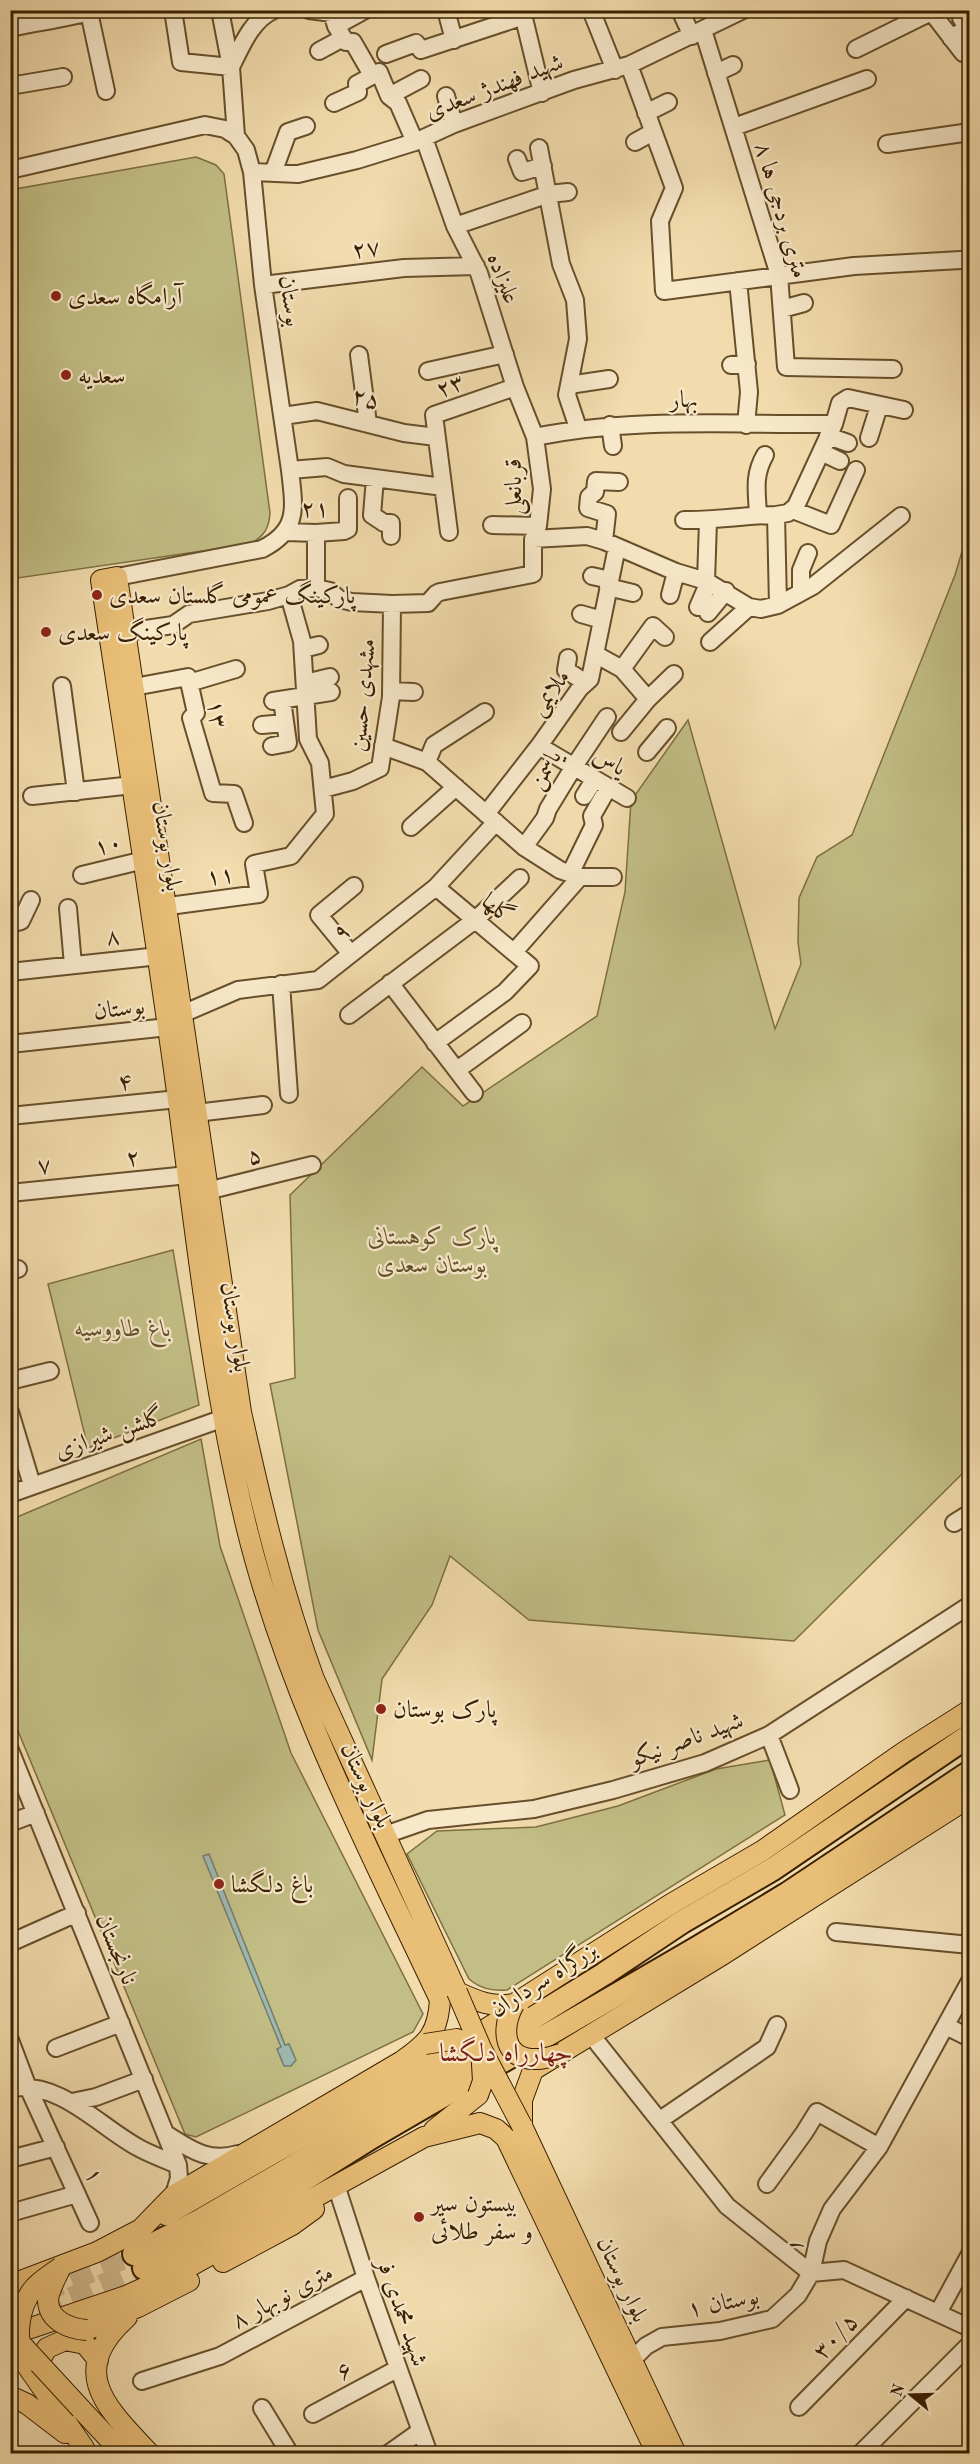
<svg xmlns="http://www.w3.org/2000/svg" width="980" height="2464" font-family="'Old Standard TT',Amiri,serif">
	<rect width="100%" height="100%" fill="#f2dcad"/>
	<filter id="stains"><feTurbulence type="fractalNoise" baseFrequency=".00333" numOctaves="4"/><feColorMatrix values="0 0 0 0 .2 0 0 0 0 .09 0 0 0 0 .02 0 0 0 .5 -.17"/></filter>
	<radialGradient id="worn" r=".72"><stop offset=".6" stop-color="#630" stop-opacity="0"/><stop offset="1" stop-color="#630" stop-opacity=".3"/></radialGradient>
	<path fill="#c2be85" stroke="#7e6f42" stroke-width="1.5" d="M196,157L216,165L224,174L270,513C269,529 264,536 250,544L11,579L10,190Z
		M969,528V1467L794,1641L529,1620L450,1556L432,1605L382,1679L372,1760L318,1630L270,1384L295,1378L290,1195L422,1067L463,1106L597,1016L625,892L631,801L688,720L775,1029L801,964L798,942L799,898L817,857L852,835L955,575Z
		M173,1250L199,1405L88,1448L48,1284Z
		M201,1439L220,1546L291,1753L423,2014L413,2032L196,2137L185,2134L11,1714L10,1520Z
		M770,1760L785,1815L507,1990C492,1991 481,1989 469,1979L407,1854L437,1831L536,1827L618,1806L716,1769Z"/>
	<path fill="#9dbab2" stroke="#757c6b" stroke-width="1.5" d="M209,1854L285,2045L289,2044L296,2060L291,2066H284L277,2049L281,2047L203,1856Z"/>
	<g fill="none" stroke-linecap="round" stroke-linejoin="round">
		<path stroke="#cdb68a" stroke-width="22" stroke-dasharray="22 11" stroke-linecap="butt" d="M10,2305L134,2254
			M10,2323L144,2268"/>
		<g stroke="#674f2b" stroke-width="20">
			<path id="minor" d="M173,10L181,62L231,67C241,47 252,19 274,10
				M220,10L231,67L236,136
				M309,10L332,13L336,26L346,42H353L372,75
				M446,10L454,40
				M522,10L542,93
				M591,10L615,70
				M680,10L692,36
				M930,10L963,53
				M336,26L365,10
				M10,28C37,22 63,19 89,12L106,91
				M703,30L779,275L786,367L893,369
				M951,38L967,28L961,18
				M856,49L931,12
				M319,51L343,38
				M386,54L416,43L421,50L524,16
				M629,65L674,188L660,221L664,291L854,266L961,260
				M716,73L733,65
				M10,86L63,77
				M389,96L421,79
				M446,96L454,124
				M334,103L358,92L357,84L379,72L389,96L398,103L415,142
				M646,113L668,102
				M734,127L867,79
				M424,138L455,226L479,273L515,387L535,437L542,489L538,526L492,525
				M635,142L653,132
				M887,144L970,132
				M539,148L561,264L575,300L578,339L567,395L578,428
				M517,159L522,172L543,166
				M10,170L205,125L225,129L236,136L246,150L252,172L263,285L290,470C294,507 300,530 262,549L117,577
				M252,172L298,174L357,160L415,142L454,124L574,80L629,65L743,10
				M273,173L288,132L306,126
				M455,226L549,194L568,192
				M738,281L749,392L746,425
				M263,285L404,268L476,266
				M782,309L804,303
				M359,355L368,423
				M731,365L747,364
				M428,371L505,354
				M569,385L609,379
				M283,416L317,411L404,433L436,437
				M610,425L613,446
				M828,436L848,443
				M535,437C635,417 733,425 834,424
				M869,438L879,406
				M821,452L840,461
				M290,470L327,467L344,474L443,487
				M375,478L372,515L384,523H391V536
				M793,510L831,525L856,470
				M758,515C757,491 753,476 765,455
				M684,520C715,521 745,515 776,515
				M286,532L316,533L344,531L348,529V498
				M449,532L434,415L515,387
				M316,533V588
				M604,541L607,514L588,508L589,497L595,492L596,481L619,482
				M592,576L610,580
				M706,581L708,521
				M608,587L633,593
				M801,592V570L808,553
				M670,595L676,572
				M778,605L776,515L788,513L796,506L834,424L840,403L848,398L904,410
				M698,607L708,584
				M708,613L726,591
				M581,614L602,620
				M126,632L173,625L189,614L268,601L289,595L300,589L316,588L330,591L339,599L352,602L392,604L428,603L436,594L440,592L533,574V539L587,536L604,541L676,572L706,581L749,607L761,609L778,605L813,586L901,516
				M710,642L749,607
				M303,649L319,645
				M595,654L622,669L648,699
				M568,658L566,670L586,683
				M622,669L653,626L665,637
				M189,683L236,669
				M305,683L330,677
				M62,686L76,792
				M134,687L188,677L196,713L191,718L213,793L234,794L244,823
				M391,691L414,692
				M273,701L331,692
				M262,725L285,723
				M621,732L648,699L674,674
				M272,746L288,743L282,700
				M383,746L427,762L524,847L560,870L580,877H613
				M539,746L627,798
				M647,752L667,728
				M427,762L434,745L485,712
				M323,789L353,781L380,768L391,697L392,604
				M32,796L133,785
				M584,796L594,780
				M486,814L539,746L580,688L590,679L617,547
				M411,827L456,787
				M524,847L545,818L548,809L573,768L607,717
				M570,874L594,825L592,816L608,788
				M82,875L144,860
				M68,908L73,965
				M154,908L259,894L254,864L291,856L325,814L320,763L308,739L302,641L289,595
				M10,924L21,921L31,900
				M514,952L580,877
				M351,954L319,915L354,886
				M10,972L159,956
				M390,983L474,1093
				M281,984L289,1094
				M182,1014L238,990L318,980L436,887L496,822
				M349,1015L475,920L520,878
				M435,1043L505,992L530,966L436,887
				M10,1044L168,1027
				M457,1070L522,1023
				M196,1113L263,1105
				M10,1116L178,1099
				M207,1191L312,1165
				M10,1193L188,1175
				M10,1267L18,1269
				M10,1381L50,1371
				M10,1412L32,1485
				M10,1494L224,1418
				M954,1523L970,1513
				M769,1735L790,1790
				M10,1750L178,2165L179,2178L174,2195
				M10,1823L36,1813
				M385,1835L428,1820L534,1809L613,1790L705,1763L769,1735L970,1605
				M836,1932L970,1945
				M10,1943L77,1913
				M946,2026L970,2038
				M592,2036L727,2206L811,2273
				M10,2040L27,2085L90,2223
				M56,2048L121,2023
				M10,2088C62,2081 98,2126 139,2148C152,2155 166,2160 178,2165
				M72,2102L96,2097L144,2079
				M660,2120L767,2047L777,2025
				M166,2134C190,2149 208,2163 238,2154
				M10,2159L56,2147
				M767,2184L804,2133L817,2112L879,2147
				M336,2185L366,2278L429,2454
				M10,2213L77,2194
				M811,2273L844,2270L970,2328
				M938,2313L970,2254
				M632,2360L646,2346L662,2337L720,2331L772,2319L798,2295L811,2273L818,2241L832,2209L879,2147L970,1981
				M142,2381L220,2356L366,2278
				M799,2407L906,2298
				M262,2408L290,2454
				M313,2414L397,2369
				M388,2454L419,2432
				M860,2454L970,2344"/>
		</g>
		<g stroke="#392000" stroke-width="22">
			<path id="major" d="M434,2130L478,2095
				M166,2215L439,2058L518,2009
				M223,2262L292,2225L314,2209
				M10,2285L97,2252L141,2229L174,2195L402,2061C428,2043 438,2033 440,2000C368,1847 288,1695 247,1529C211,1381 195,1228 175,1077C152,911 126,746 101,580L117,577L241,1412C261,1503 282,1592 314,1679L457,1992C477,2001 492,2008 514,2004L671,1904L762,1851L904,1752L970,1710
				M127,2317C66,2372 107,2408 150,2454
				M87,2330L138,2307L189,2281
				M10,2335L126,2296L183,2270L424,2137L480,2123L496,2129L506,2138L657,2454
				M25,2363L84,2448
				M38,2378L37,2365L47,2348L65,2340L85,2344L98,2360
				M10,2396L27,2404L65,2433
				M81,2409L123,2454
				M676,2454L522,2126V2100L533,2070L722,1955L970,1797"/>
		</g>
		<g stroke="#392000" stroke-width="26">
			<path id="highway" d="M134,2254L199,2221L282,2173L604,1974L682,1922L773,1869L970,1735
				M144,2268L273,2199L372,2137L697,1948L787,1894L970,1772"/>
		</g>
		<use href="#minor" stroke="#f7e8ca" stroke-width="16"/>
		<use href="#major" stroke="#e9be76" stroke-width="20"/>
		<use href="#highway" stroke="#e9be76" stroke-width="22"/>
		<g stroke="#392000" stroke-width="22" stroke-linecap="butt">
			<path id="major-bridge" d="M457,1992L481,2048L522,2126
				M514,2004C501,2028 502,2061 538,2059C545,2059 553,2056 561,2054
				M425,2044L457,2039L481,2048L483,2081L478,2095
				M60,2269C56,2278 48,2291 48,2301C49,2321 70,2329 87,2330
				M22,2345L81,2409
				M25,2363C15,2340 17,2307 35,2287C43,2279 53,2273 61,2267"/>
		</g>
		<use href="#major-bridge" stroke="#e9be76" stroke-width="20"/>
	</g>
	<g fill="#8f2418" stroke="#f7e8ca" stroke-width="2">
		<circle cx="56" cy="296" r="6"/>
		<circle cx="66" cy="375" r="6"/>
		<circle cx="97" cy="595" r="6"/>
		<circle cx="46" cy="632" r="6"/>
		<circle cx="381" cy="1709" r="6"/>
		<circle cx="219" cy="1884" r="6"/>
		<circle cx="419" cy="2217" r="6"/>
	</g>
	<g text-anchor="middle" stroke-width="4.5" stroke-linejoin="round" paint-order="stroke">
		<g font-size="24" fill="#392000" stroke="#f7e8ca">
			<text transform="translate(494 86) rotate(-21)" y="8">شهید فهندژ سعدی</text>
			<text transform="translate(782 210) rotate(74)" y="8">۸ متری بردجی ها</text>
			<text transform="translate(366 248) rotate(-7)" y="8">۲۷</text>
			<text transform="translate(504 278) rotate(69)" y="8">علیزاده</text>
			<text transform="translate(291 301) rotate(82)" y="8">بوستان</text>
			<text transform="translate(450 385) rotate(-21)" y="8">۲۳</text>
			<text transform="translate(366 398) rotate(14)" y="8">۲۵</text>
			<text x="684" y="407">بهار</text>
			<text transform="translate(513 487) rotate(-91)" y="8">قربانعلی</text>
			<text x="315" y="516">۲۱</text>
			<text transform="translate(549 692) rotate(-53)" y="8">ملایمی</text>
			<text transform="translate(362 695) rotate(-85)" y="8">مشهدی حسین</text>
			<text transform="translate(218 714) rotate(83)" y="8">۱۳</text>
			<text transform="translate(610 761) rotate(30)" y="8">یاس</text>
			<text transform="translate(544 769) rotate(-58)" y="8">یاسمن</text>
			<text transform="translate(108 844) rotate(-13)" y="8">۱۰</text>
			<text transform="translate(168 846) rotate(81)" y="8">بلوار بوستان</text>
			<text transform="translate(220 875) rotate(-7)" y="8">۱۱</text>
			<text transform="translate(498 908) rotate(40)" y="8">گلها</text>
			<text transform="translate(341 931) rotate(-38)" y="8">۹</text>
			<text transform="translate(113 936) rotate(-6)" y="8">۸</text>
			<text transform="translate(119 1008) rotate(-6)" y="8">بوستان</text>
			<text transform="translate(125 1081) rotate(-6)" y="8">۴</text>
			<text transform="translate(254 1155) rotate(-14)" y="8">۵</text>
			<text transform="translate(133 1157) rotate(-6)" y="8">۲</text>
			<text transform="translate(44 1165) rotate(-5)" y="8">۷</text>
			<text transform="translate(236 1327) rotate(81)" y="8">بلوار بوستان</text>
			<text transform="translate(109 1433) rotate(-19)" y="8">گلشن شیرازی</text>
			<text transform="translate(686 1739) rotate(-20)" y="8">شهید ناصر نیکو</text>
			<text transform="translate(367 1785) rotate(65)" y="8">بلوار بوستان</text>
			<text transform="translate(117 1949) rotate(68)" y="8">نارنجستان</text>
			<text transform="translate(543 1979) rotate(-32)" y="8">بزرگراه سرداران</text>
			<text transform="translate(95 2175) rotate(66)" y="8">۱</text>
			<text transform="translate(794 2245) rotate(-75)" y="8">۱</text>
			<text transform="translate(623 2279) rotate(65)" y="8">بلوار بوستان</text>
			<text transform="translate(282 2296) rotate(-28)" y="8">۸ متری نوبهار</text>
			<text transform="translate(723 2302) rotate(-11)" y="8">بوستان ۱</text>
			<text transform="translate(403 2312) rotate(71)" y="8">شهید محمدی فر</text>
			<text transform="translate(835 2336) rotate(-46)" y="8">۳۰/۵</text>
			<text transform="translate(344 2370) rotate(-28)" y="8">۶</text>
		</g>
		<g font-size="24" fill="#392000" stroke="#f7e8ca" text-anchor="start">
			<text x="68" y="304">آرامگاه سعدی</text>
			<text x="78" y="383">سعدیه</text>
			<text x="109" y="603">پارکینگ عمومی گلستان سعدی</text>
			<text x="58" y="640">پارکینگ سعدی</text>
			<text x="393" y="1717">پارک بوستان</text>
			<text x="231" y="1892">باغ دلگشا</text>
			<text x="431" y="2211">بیستون سیر<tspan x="431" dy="28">و سفر طلائی</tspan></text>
		</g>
		<g font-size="24" font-style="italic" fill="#624f28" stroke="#f7e8ca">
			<text x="432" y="1244">پارک کوهستانی<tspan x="432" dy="28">بوستان سعدی</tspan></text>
			<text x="123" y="1336">باغ طاووسیه</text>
		</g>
		<g font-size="26" fill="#7a1f14" stroke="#f7e8ca">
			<text x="506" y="2061">چهارراه دلگشا</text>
		</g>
	</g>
	<rect width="980" height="2464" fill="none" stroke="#f2dcad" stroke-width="36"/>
	<rect x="12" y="12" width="956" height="2440" fill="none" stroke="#392000" stroke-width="3"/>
	<rect x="18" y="18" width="944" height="2428" fill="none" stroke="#392000" stroke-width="1.5"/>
	<g transform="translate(911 2395) rotate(289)" stroke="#f7e8ca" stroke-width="4.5" paint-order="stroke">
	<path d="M0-4.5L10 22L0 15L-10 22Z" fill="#392000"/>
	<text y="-9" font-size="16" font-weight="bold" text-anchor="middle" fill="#392000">N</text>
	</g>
	<rect width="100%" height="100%" filter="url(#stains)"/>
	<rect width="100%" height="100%" fill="url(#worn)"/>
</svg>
